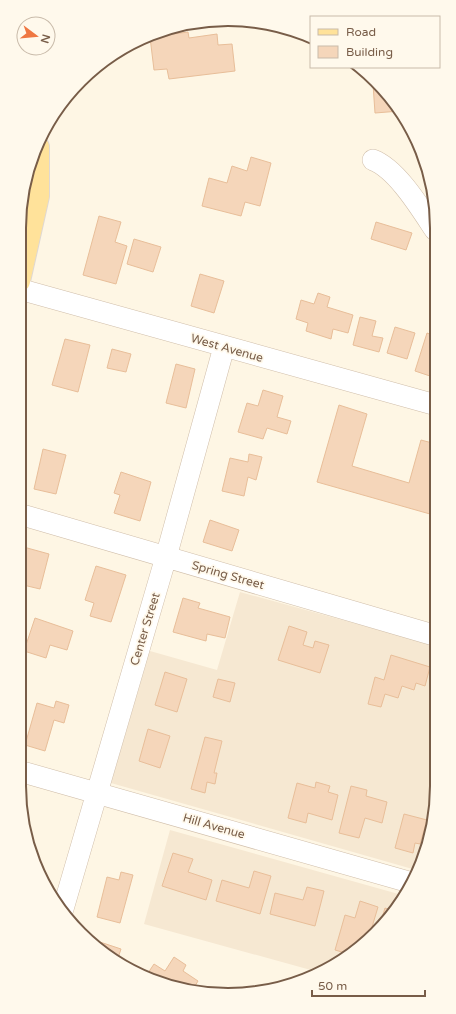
<svg xmlns="http://www.w3.org/2000/svg" width="456" height="1014" font-family="'Varela Round',sans-serif">
	<rect width="100%" height="100%" fill="#fef6e4"/>
	<path fill="#f6e8d2" d="M240,592L437,646V786L426,853L416,870L111,783L150,651L217,670Z
		M170,830L402,895L385,924L332,967L318,972L144,924Z"/>
	<path fill="#f5d6ba" stroke="#e8be99" d="M188,32L189,38L217,34L218,45L232,44L235,71L169,79L167,69L154,70L150,37Z
		M373,84H376L394,101L400,111L375,113Z
		M251,157L271,163L260,206L245,202L241,216L202,206L209,178L227,183L232,166L247,171Z
		M99,216L121,222L115,242L127,246L116,284L83,275Z
		M376,222L412,233L406,250L371,239Z
		M134,239L161,247L153,272L127,264Z
		M200,274L224,281L214,313L191,306Z
		M318,293L330,297L327,307L353,315L348,333L333,329L331,339L306,331L308,323L296,319L301,300L314,304Z
		M360,317L376,321L372,336L383,338L379,352L353,345Z
		M395,327L415,333L407,359L387,353Z
		M427,333L435,336L432,345L436,347V359L430,376L415,371Z
		M65,339L90,345L78,392L52,385Z
		M112,349L131,354L126,372L107,368Z
		M176,364L195,369L186,408L166,403Z
		M263,390L283,396L277,417L291,421L287,434L267,428L263,439L238,432L247,403L258,406Z
		M339,405L367,414L352,466L409,483L421,440L436,444V495L430,514L317,482Z
		M43,449L66,455L56,494L34,489Z
		M249,454L262,457L256,480L248,477L244,496L222,491L230,458L248,462Z
		M121,472L151,482L140,521L114,513L120,495L114,493Z
		M210,520L239,530L232,551L203,542Z
		M20,546L49,554L40,589L19,584Z
		M96,566L126,575L111,622L90,616L94,603L85,600Z
		M183,598L200,603L198,608L230,617L225,638L207,634L206,641L173,632Z
		M35,618L73,631L67,650L50,645L46,658L24,651Z
		M289,626L307,632L303,645L313,648L315,641L329,645L320,673L278,660Z
		M391,655L430,667L425,686L416,683L414,690L402,686L398,698L385,694L381,707L368,704L375,677L384,680Z
		M165,672L187,679L177,712L155,705Z
		M218,679L235,683L230,702L213,697Z
		M437,692V711L432,709Z
		M56,701L69,705L64,723L54,720L45,751L25,745L37,703L54,708Z
		M148,729L170,736L160,768L139,761Z
		M205,737L222,741L214,773H217L215,784L207,782L205,793L191,789Z
		M316,782L330,786L328,792L338,795L332,820L308,813L306,823L288,818L297,783L315,788Z
		M351,786L367,790L366,796L387,802L382,823L365,818L359,838L339,833Z
		M404,814L427,820L420,844L415,843L413,853L395,848Z
		M173,853L193,859L188,872L212,880L206,900L162,886Z
		M254,871L271,876L260,914L216,901L222,880L249,888Z
		M121,872L133,875L120,923L97,917L107,877L119,880Z
		M307,887L324,891L315,926L270,914L275,893L303,900Z
		M360,901L378,907L369,937L349,954L335,950L345,915L355,918Z
		M385,908L393,911L385,924L379,928Z
		M97,941L121,949L117,961L96,945Z
		M174,957L186,965L183,971L198,981L192,991H187L146,976L154,964L165,971Z"/>
	<g fill="none" stroke-linecap="round" stroke-linejoin="round">
		<g stroke="#d0beaa" stroke-width="22">
			<path id="minor" d="M373,160C397,169 421,209 435,230
				M19,289L436,405
				M19,514L437,636
				M19,771L409,882
				M63,909L166,557L224,347"/>
		</g>
		<g stroke="#dfd8d3" stroke-width="24">
			<path id="major" d="M19,281L38,196V147"/>
		</g>
		<use href="#minor" stroke="#fff" stroke-width="21"/>
		<use href="#major" stroke="#ffe29a" stroke-width="22"/>
	</g>
	<g text-anchor="middle" stroke-width="3.5" stroke-linejoin="round" paint-order="stroke">
		<g font-size="12" fill="#785d48" stroke="#fff9ec">
			<text transform="translate(227 348) rotate(16)" y="4">West Avenue</text>
			<text transform="translate(228 575) rotate(16)" y="4">Spring Street</text>
			<text transform="translate(145 629) rotate(-73)" y="4">Center Street</text>
			<text transform="translate(214 826) rotate(16)" y="4">Hill Avenue</text>
		</g>
	</g>
	<path d="M0 0H456V1014H0ZM228 26H228A202 202 0 0 1 430 228V786A202 202 0 0 1 228 988H228A202 202 0 0 1 26 786V228A202 202 0 0 1 228 26Z" fill="#fff9ec" fill-rule="evenodd"/>
	<path fill="none" stroke="#785d48" stroke-width="2" d="M228 26H228A202 202 0 0 1 430 228V786A202 202 0 0 1 228 988H228A202 202 0 0 1 26 786V228A202 202 0 0 1 228 26Z"/>
	<rect x="310" y="16" width="130" height="52" fill="#fff9ec" stroke="#c9bbaa"/>
	<rect x="318" y="29" width="20" height="6" fill="#ffe29a" stroke="#c9bbaa"/>
	<text x="346" y="36" font-size="12" fill="#785d48">Road</text>
	<rect x="318" y="46" width="20" height="12" fill="#f5d6ba" stroke="#c9bbaa"/>
	<text x="346" y="56" font-size="12" fill="#785d48">Building</text>
	<g transform="translate(36 36) rotate(106)"><circle r="19" fill="#fff9ec" stroke="#c9bbaa"/>
	<path d="M0-3L7 15L0 10L-7 15Z" fill="#ef7742"/>
	<text y="-6" font-size="11" font-weight="bold" text-anchor="middle" fill="#785d48">N</text>
	</g>
	<path d="M312 990v6h113v-6" fill="none" stroke="#785d48" stroke-width="2"/>
	<text x="318" y="990" font-size="12" fill="#785d48" stroke="#fff9ec" stroke-width="3" paint-order="stroke">50 m</text>
</svg>
